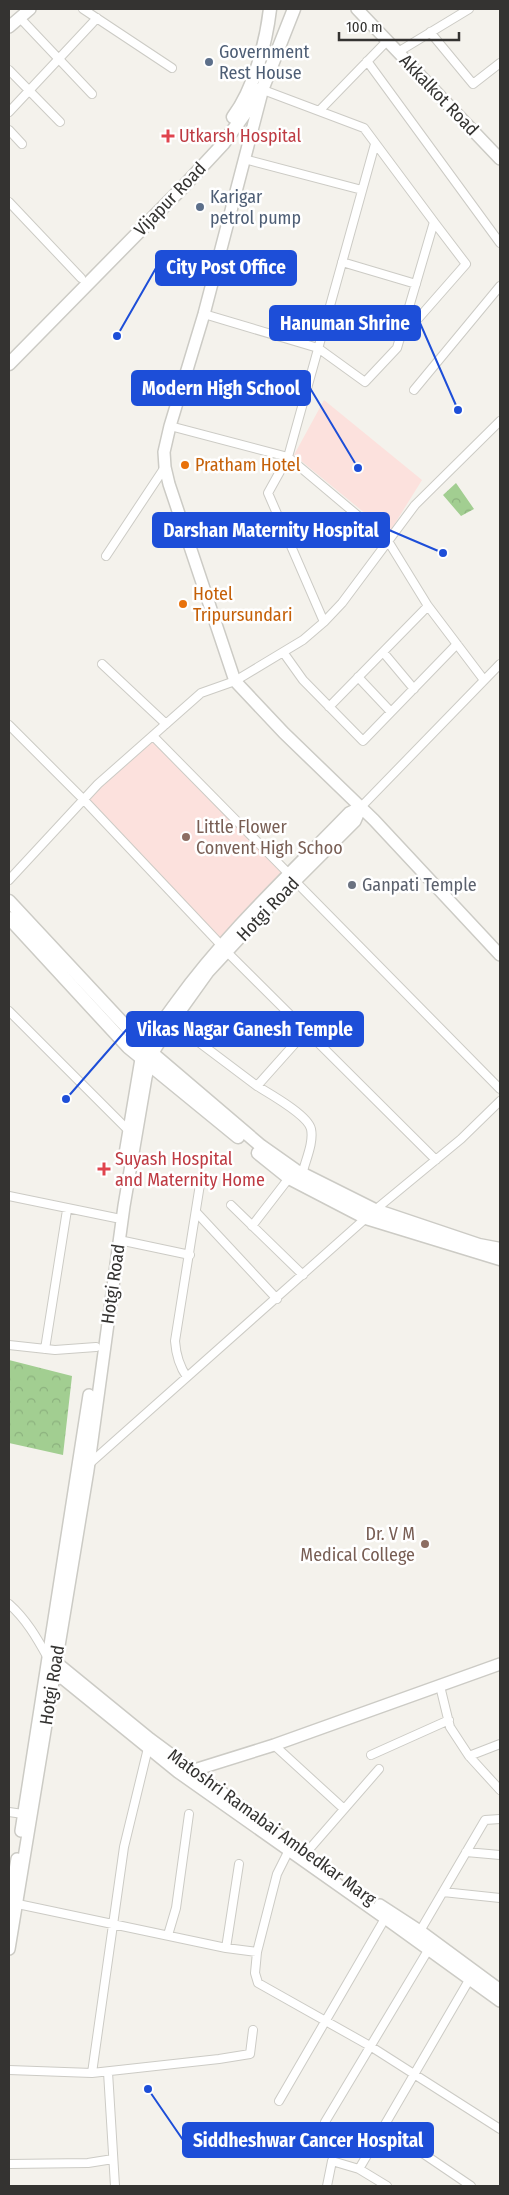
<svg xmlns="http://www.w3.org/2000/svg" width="509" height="2195" font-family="'Fira Sans Condensed',sans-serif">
	<defs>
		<pattern id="park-crowns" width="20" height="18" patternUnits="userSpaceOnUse" patternTransform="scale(1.25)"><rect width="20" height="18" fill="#a2ce91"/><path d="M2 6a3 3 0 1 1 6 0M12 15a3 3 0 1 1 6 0" fill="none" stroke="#8cb17e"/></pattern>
	</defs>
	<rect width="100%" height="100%" fill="#f4f2ec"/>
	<path fill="#fce1dd" d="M324,400L422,480L389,533L294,455Z
		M153,736L289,874L221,945L84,800Z"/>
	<path fill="url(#park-crowns)" d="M456,483L474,509L461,516L443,495Z
		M9,1360L72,1376L63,1455L9,1443Z"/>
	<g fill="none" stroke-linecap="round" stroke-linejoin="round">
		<g stroke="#cccbc5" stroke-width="10">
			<path id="street" d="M83,9L172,68
				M20,18L92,94
				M430,32L473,84L500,63
				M398,52L469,9
				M367,61L500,243
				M9,70L60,122
				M319,111L387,41
				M9,112L97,18
				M9,130L22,144
				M244,159L362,190
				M9,202L81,278
				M342,262L416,284
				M204,314L318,348L365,382L397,348L434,222L364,128L258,88
				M402,337L466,264L434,222
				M414,390L500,286
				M170,426L288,457L388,541L428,606L484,680
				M106,556L165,467
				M324,622L268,493L288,457L375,144
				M283,652L303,680L363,741L457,644
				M383,652L414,689
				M102,664L166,724
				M358,677L391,712
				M329,707L428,606
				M9,725L84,800L221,945
				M153,736L289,874
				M361,807L500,664
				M9,880L98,784L201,693L235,681L303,640L324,622L342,603L415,505L500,421
				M295,881L500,1089
				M227,952L436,1160
				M9,1011L129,1131
				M172,1022L257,1086L307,1030
				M257,1086C270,1094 308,1115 311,1129C314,1143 305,1161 302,1175
				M9,1196L116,1218
				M231,1205L303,1275
				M196,1212L277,1299
				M252,1226L289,1178
				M119,1240L190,1255
				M9,1345L55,1350L96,1347
				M45,1349L67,1210
				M187,1377C179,1366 176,1355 175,1341L201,1178
				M88,1465L375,1210L461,1139L500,1101
				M9,1604C26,1619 37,1638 48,1658
				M440,1686L450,1727L469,1756L500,1790
				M274,1745L344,1809
				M371,1755L449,1720
				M469,1756L500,1744
				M9,1812L23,1814
				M466,1852L500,1855
				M306,1853L379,1769
				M443,1892L500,1898
				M13,1903L226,1948L257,1952L277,1874L292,1844
				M420,1931L485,1820L500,1819
				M168,1935L176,1908L189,1814
				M226,1948L239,1864
				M257,1952L255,1973L258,1983L370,2046L500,2129
				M9,2070L92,2073L124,1847L149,1744
				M108,2072L115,2186
				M92,2073L219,2059L250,2054L253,2030
				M279,2101L387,1915
				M325,2122L430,1947
				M384,2127L471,2186
				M9,2164L88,2163L113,2159
				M359,2169L472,1975
				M327,2186L332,2161L359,2169L387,2186"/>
		</g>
		<g stroke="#cccbc5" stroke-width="14">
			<path id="secondary" d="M357,9L500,159
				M9,27L30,9
				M262,92L204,314L170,426L164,452L165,467L169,484L235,681L284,733L374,820L500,955
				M125,1154L141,1059C149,1038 164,1019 177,1001C227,932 290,874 349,813L361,807
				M52,1659L150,1739L281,1836
				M50,1668L178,1772L385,1918L500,2001
				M191,1771L274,1745L500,1664
				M21,1831L89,1395
				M9,1905L17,1859
				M380,1905L420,1931L500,1990
				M9,1949L88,1470L124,1206L146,1077L152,1054L168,1028L208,972L257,919L355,821L361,807"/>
		</g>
		<g stroke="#cccbc5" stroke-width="15">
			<path id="primary" d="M233,117C254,89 266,43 270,9
				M9,364L183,187L223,144L262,90L294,9
				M9,901L145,1047L261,1146L295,1170L375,1210L479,1245L500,1249
				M9,918L128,1047L238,1137
				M258,1153L289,1178L366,1218L500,1259"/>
		</g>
		<use href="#street" stroke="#fff" stroke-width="8"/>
		<use href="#secondary" stroke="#fff" stroke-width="11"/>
		<use href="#primary" stroke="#fff" stroke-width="12"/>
	</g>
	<g fill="#5c6f8a" stroke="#fff" stroke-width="2">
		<circle cx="209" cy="62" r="5"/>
		<circle cx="200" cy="207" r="5"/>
	</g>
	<g fill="#e0444e" stroke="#fff" stroke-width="2">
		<path d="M165.5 128.5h5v5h5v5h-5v5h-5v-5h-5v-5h5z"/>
		<path d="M101.5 1161.5h5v5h5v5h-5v5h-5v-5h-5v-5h5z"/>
	</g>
	<g fill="#e8710a" stroke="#fff" stroke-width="2">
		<circle cx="185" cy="465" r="5"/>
		<circle cx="183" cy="604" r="5"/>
	</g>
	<g fill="#8d6e63" stroke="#fff" stroke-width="2">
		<circle cx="186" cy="837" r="5"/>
		<circle cx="425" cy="1544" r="5"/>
	</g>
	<circle fill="#6b7280" stroke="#fff" stroke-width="2" cx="352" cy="885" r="5"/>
	<g text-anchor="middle" stroke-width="5" stroke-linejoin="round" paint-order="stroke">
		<g font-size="18" fill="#4e5e75" stroke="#fff" text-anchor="start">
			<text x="219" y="58">Government<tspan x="219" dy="21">Rest House</tspan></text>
			<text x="210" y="203">Karigar<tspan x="210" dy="21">petrol pump</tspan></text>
		</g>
		<g font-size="18" fill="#343331" stroke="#fff">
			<text transform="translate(439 95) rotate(46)" y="6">Akkalkot Road</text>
			<text transform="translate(170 199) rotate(-46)" y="6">Vijapur Road</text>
			<text transform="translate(268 909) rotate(-46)" y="6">Hotgi Road</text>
			<text transform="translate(113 1284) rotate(-82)" y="6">Hotgi Road</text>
			<text transform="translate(52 1685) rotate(-81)" y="6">Hotgi Road</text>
			<text transform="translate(272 1827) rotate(36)" y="6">Matoshri Ramabai Ambedkar Marg</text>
		</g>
		<g font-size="18" fill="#be3a42" stroke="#fff" text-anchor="start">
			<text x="179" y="142">Utkarsh Hospital</text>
			<text x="115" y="1165">Suyash Hospital<tspan x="115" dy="21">and Maternity Home</tspan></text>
		</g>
		<g font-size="18" fill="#c56008" stroke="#fff" text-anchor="start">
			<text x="195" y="471">Pratham Hotel</text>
			<text x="193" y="600">Hotel<tspan x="193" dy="21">Tripursundari</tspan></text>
		</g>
		<g font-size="18" fill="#785e54" stroke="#fff" text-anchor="start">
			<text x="196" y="833">Little Flower<tspan x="196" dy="21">Convent High Schoo</tspan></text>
			<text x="415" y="1540" text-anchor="end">Dr. V M<tspan x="415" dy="21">Medical College</tspan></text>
		</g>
		<g font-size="18" fill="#5b616d" stroke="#fff" text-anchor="start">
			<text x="362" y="891">Ganpati Temple</text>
		</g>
	</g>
	<path fill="none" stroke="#1d4ed8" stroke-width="2" d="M117 336L156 268M458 410L420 323M358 468L310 388M443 553L389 530M66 1099L127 1029M148 2089L183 2140"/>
	<g fill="#1d4ed8" stroke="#fff" stroke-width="2">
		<circle cx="117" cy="336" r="5"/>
		<circle cx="458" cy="410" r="5"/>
		<circle cx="358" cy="468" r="5"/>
		<circle cx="443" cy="553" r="5"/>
		<circle cx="66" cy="1099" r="5"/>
		<circle cx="148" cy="2089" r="5"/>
	</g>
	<g fill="#1d4ed8" stroke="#1d4ed8" stroke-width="2">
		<rect x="156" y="251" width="140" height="34" rx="5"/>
		<rect x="270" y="306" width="150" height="34" rx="5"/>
		<rect x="132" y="371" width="178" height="34" rx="5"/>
		<rect x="153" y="513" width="236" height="34" rx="5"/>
		<rect x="127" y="1012" width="236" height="34" rx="5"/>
		<rect x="183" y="2123" width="250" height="34" rx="5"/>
	</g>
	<g font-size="19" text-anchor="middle" font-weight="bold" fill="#fff">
		<text x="226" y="274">City Post Office</text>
		<text x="345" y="330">Hanuman Shrine</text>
		<text x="221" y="395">Modern High School</text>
		<text x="271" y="537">Darshan Maternity Hospital</text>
		<text x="245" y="1036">Vikas Nagar Ganesh Temple</text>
		<text x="308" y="2147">Siddheshwar Cancer Hospital</text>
	</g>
	<rect width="509" height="2195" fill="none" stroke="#343331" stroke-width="20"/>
	<path d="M339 32v8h120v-8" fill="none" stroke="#343331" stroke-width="2.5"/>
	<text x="346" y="32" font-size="15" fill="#343331" stroke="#ffffff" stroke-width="4" paint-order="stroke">100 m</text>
</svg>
